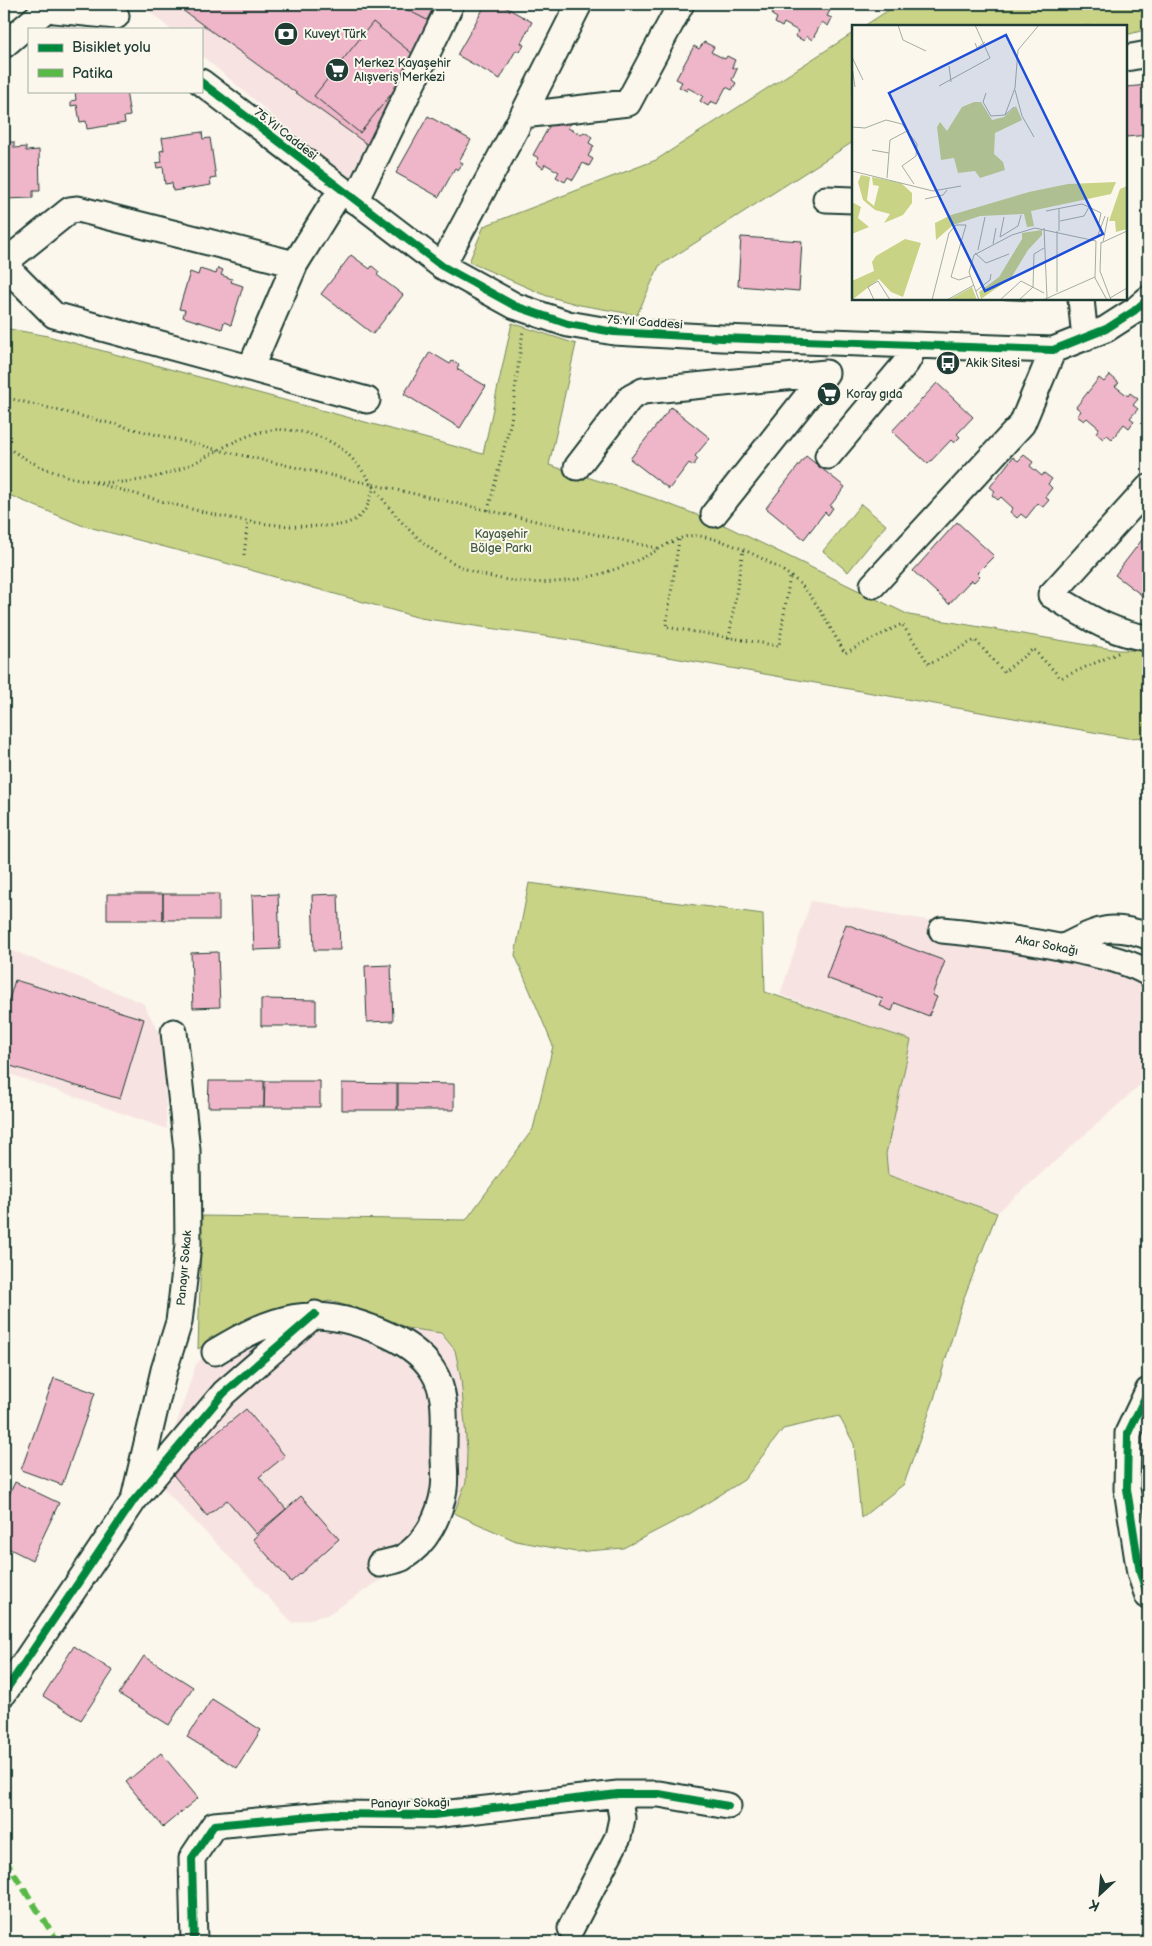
<svg xmlns="http://www.w3.org/2000/svg" width="1152" height="1946" font-family="'Balsamiq Sans',sans-serif">
	<rect width="100%" height="100%" fill="#fbf7ec"/>
	<filter id="ink" filterUnits="userSpaceOnUse"><feTurbulence type="fractalNoise" baseFrequency=".02" numOctaves="2"/><feDisplacementMap in="SourceGraphic" scale="10" xChannelSelector="R" yChannelSelector="G"/><feConvolveMatrix kernelMatrix="1 2 1 2 8 2 1 2 1" color-interpolation-filters="sRGB"/></filter>
	<g filter="url(#ink)">
		<path fill="#f7e4e2" d="M140,4H436L350,181L201,55V29H170Z
			M811,901L970,927L1148,979V1078L997,1213L888,1175L886,1154L911,1040L780,995Z
			M4,947L143,1003L159,1032L164,1067L167,1129L4,1072Z
			M330,1301L365,1311L406,1328L441,1333L455,1350L461,1379L467,1450L466,1482L454,1513L396,1570L327,1615L293,1623L157,1482L196,1364L243,1321L286,1309Z"/>
		<path fill="#c8d386" stroke="#74885d" d="M908,4H1148V29L1126,35V26H864L895,6Z
			M853,33V142L659,266L637,315L580,305L547,296L469,262L484,226L656,160Z
			M512,323L576,344L549,465L653,498L726,526L909,615L1118,650H1148V737L1127,738L572,640L420,618L222,562L81,525L4,493V328L48,336L483,454Z
			M861,504L886,525L848,572L823,551Z
			M529,883L763,914L765,992L911,1040L886,1154L888,1175L997,1213L963,1300L934,1399L904,1484L861,1518L854,1444L839,1416L783,1429L744,1480L691,1513L623,1548L576,1552L516,1541L454,1513L466,1482L467,1450L461,1379L455,1350L441,1333L406,1328L365,1311L330,1301L286,1309L243,1321L198,1349L202,1216L466,1220L533,1129L553,1046L515,955Z"/>
		<path fill="#efb6c9" stroke="#1f3d34" d="M174,4H443L373,143L368,145Z
			M396,4H435L427,20Z
			M486,4H500L532,22L521,43L524,45L520,52L516,50L500,79L457,55Z
			M777,4H831L833,5L827,16L832,18L828,26L822,22L812,40L807,36L804,41L795,36L798,31L784,23L782,27L775,23L777,18L772,15Z
			M373,22L419,59L360,133L314,96Z
			M704,42L714,47L711,52L725,59L727,56L735,60L732,67L737,69L732,80L736,83L732,90L726,87L717,104L711,101L708,106L700,101L703,96L688,88L687,91L679,87L682,82L676,79L694,46L699,49Z
			M1148,85V135L1126,137V87Z
			M75,91H126L130,116L124,117L125,123L87,129L86,121L80,122L77,105L71,106V101L76,100Z
			M428,116L471,140L459,161L463,163L458,170L455,168L439,197L396,173Z
			M561,118L570,123L568,128L582,135L584,132L592,137L589,143L594,146L588,156L593,159L589,166L583,163L573,180L568,177L565,182L556,177L559,172L545,164L543,168L536,163L539,158L533,155L551,123L556,126Z
			M202,132L203,139L210,138L216,178L210,179L211,185L173,191L172,183L165,184L163,167L157,168L156,163L162,162L160,151L164,150L162,138Z
			M9,142H14V148L26,147V151L39,150L40,191H33V198L4,199V148H9Z
			M741,237L802,241L799,291L738,286Z
			M351,255L370,269L372,266L379,272L377,275L403,295L373,334L321,294Z
			M218,268L223,270L221,275L232,279L231,282L243,286L231,325L224,322L222,329L183,317L185,310L179,309L190,272L198,275L200,269L216,274Z
			M995,299H1032V301Z
			M430,352L450,364L452,361L459,365L457,369L486,386L460,428L404,394Z
			M1110,375L1119,383L1115,386L1128,396L1130,393L1138,399L1133,405L1138,409L1130,418L1134,421L1129,428L1124,424L1112,439L1107,435L1103,439L1096,433L1099,428L1087,418L1084,421L1077,416L1081,411L1076,407L1099,378L1104,382Z
			M937,383L973,417L957,434L960,437L954,443L951,440L928,464L892,431Z
			M671,407L710,438L695,456L698,459L693,466L689,463L669,489L630,459Z
			M1024,455L1033,462L1030,466L1042,476L1044,473L1052,479L1048,484L1052,488L1045,497L1049,500L1043,507L1038,503L1026,518L1021,514L1017,518L1010,512L1013,508L1001,497L998,500L992,495L995,491L990,487L1013,457L1018,461Z
			M806,456L845,487L830,506L833,508L828,515L825,512L804,539L766,508Z
			M957,522L994,556L977,573L980,576L974,582L971,580L949,604L913,571Z
			M1148,532V600L1115,575Z
			M107,894H163V920H107Z
			M163,894H219V920H163Z
			M278,894L280,949L254,950L252,895Z
			M338,894L340,950H314L312,895Z
			M846,924L945,961L932,995L937,997L929,1016L895,1003L892,1011L880,1006L883,999L826,978Z
			M218,952L220,1007L193,1008L191,953Z
			M391,965L393,1021L367,1022L365,966Z
			M15,980L144,1019L120,1099L4,1064V1016Z
			M261,999L316,1000V1026H261Z
			M209,1081H264V1107H208Z
			M265,1081H320V1107H264Z
			M342,1083L397,1084V1110H342Z
			M398,1083L454,1084V1110H398Z
			M54,1378L95,1393L62,1485L21,1470Z
			M246,1409L285,1456L259,1477L286,1509L256,1534L227,1500L207,1516L170,1471Z
			M15,1482L59,1503L32,1560L4,1546V1506Z
			M301,1496L339,1539L291,1582L253,1539Z
			M74,1646L113,1671L81,1720L43,1696Z
			M144,1656L193,1687L169,1725L119,1694Z
			M212,1699L261,1730L237,1768L187,1737Z
			M161,1753L198,1798L163,1827L126,1782Z"/>
		<g fill="none" stroke-linecap="round" stroke-linejoin="round">
			<g stroke="#1f3d34" stroke-width="29">
				<path id="minor" d="M55,10L116,16
					M4,45L44,11
					M1126,58L1148,54
					M201,82L442,266L515,306L568,324L614,332L722,338L1053,350L1106,329L1134,311L1148,299
					M523,115L628,103L681,4
					M826,199L853,200
					M355,201L451,4
					M4,263L70,210L78,209L295,264
					M4,265L54,315L367,400
					M442,266L523,115L579,4
					M1081,299L1085,338
					M251,367L295,264L341,190
					M828,456L906,363L910,356L911,345
					M577,467L630,398L643,391L826,373L714,514
					M1148,488L1051,595C1084,614 1109,633 1148,638
					M873,585L1022,424L1053,350
					M942,930C987,934 1031,941 1075,950C1100,956 1126,960 1148,973
					M1062,948C1098,930 1108,922 1148,936
					M215,1352C274,1316 312,1303 379,1331C399,1339 421,1352 433,1371C447,1393 444,1418 444,1444C443,1459 446,1475 444,1489C440,1516 426,1544 402,1558C396,1561 387,1562 380,1564
					M1148,1391L1128,1433L1127,1489L1140,1573L1148,1596
					M135,1495L164,1370L179,1322L188,1245L187,1150L174,1032
					M4,1693L134,1500L224,1393L315,1314
					M571,1928L618,1837L622,1818L618,1794
					M194,1942L192,1858L214,1825L334,1814L433,1815L618,1794H659L728,1806"/>
			</g>
			<path stroke="#1f3d34" stroke-width="3" stroke-dasharray="1 4" stroke-linecap="butt" d="M4,397L218,450L661,549
				M4,445C67,490 134,494 202,459C228,445 258,426 289,430C352,438 357,468 392,511C418,542 452,569 492,577C543,589 593,581 640,559C656,552 672,539 689,536C716,532 786,567 803,587C820,606 832,632 845,653L902,624L929,664L975,640L1004,672L1033,649L1061,678L1120,652
				M95,483C166,501 247,530 320,526C329,526 341,526 350,522C366,516 370,501 374,486
				M488,510L511,421L523,330
				M679,540L666,627L779,646L790,576
				M244,555L248,521
				M729,638L743,550"/>
			<use href="#minor" stroke="#fbf7ec" stroke-width="25"/>
			<path stroke="#58b947" stroke-width="6" stroke-dasharray="12 6" stroke-linecap="butt" d="M4,1858L58,1942"/>
			<g stroke="#fbf7ec" stroke-width="11">
				<path id="cycleway" d="M201,82L442,266L515,306L568,324L614,332L722,338L1053,350L1106,329L1134,311L1148,299
					M1148,1391L1128,1433L1127,1489L1140,1573L1148,1596
					M4,1693L134,1500L224,1393L315,1314
					M194,1942L192,1858L214,1825L334,1814L433,1815L618,1794H659L728,1806"/>
			</g>
			<use href="#cycleway" stroke="#00873e" stroke-width="8"/>
		</g>
	</g>
	<defs>
		<g id="bank-disc" transform="scale(1.25)"><circle r="9.5" fill="#1f3d34" stroke="#fbf7ec"/><path d="M-6-4H6V4H-6ZM0-2.3a2.3 2.3 0 1 0 0 4.6a2.3 2.3 0 1 0 0-4.6Z" fill="#fff"/></g>
		<g id="supermarket-disc" transform="scale(1.25)"><circle r="9.5" fill="#1f3d34" stroke="#fbf7ec"/><path d="M-6-5.5h2.5l.6 2H6L4.5 2H-2.5L-4.4-4H-6ZM-1.5 3.2a1.3 1.3 0 1 0 .1 0ZM3 3.2a1.3 1.3 0 1 0 .1 0Z" fill="#fff"/></g>
		<g id="bus-disc" transform="scale(1.25)"><circle r="9.5" fill="#1f3d34" stroke="#fbf7ec"/><path d="M-5-6H5V4H4V6H2V4H-2V6H-4V4H-5ZM-3.5-4V0h7V-4ZM-3.5 1.2v1.5H-2V1.2ZM2 1.2v1.5H3.5V1.2Z" fill="#fff"/></g>
	</defs>
	<g fill-rule="evenodd">
		<use href="#bank-disc" x="286" y="34"/>
		<use href="#supermarket-disc" x="337" y="70"/>
		<use href="#bus-disc" x="948" y="363"/>
		<use href="#supermarket-disc" x="829" y="394"/>
	</g>
	<g text-anchor="middle" stroke-width="4" stroke-linejoin="round" paint-order="stroke">
		<g font-size="12" fill="#1f3d34" stroke="#fbf7ec" text-anchor="start">
			<text x="304" y="38">Kuveyt Türk</text>
			<text x="354" y="67">Merkez Kayaşehir<tspan x="354" dy="14">Alışveriş Merkezi</tspan></text>
			<text x="966" y="367">Akik Sitesi</text>
			<text x="846" y="398">Koray gıda</text>
		</g>
		<g font-size="12" fill="#1f3d34" stroke="#fbf7ec">
			<text transform="translate(286 134) rotate(38)" y="4">75.Yıl Caddesi</text>
			<text transform="translate(645 322) rotate(4)" y="4">75.Yıl Caddesi</text>
			<text transform="translate(1047 945) rotate(11)" y="4">Akar Sokağı</text>
			<text transform="translate(184 1268) rotate(-85)" y="4">Panayır Sokak</text>
			<text transform="translate(410 1803) rotate(-1)" y="4">Panayır Sokağı</text>
		</g>
		<g font-size="12" fill="#415b44" stroke="#fbf7ec">
			<text x="501" y="538">Kayaşehir<tspan x="501" dy="14">Bölge Parkı</tspan></text>
		</g>
	</g>
	<g transform="translate(852 25)">
		<rect width="275" height="275" fill="#fbf7ec"/>
		<path d="M122,77H129L140,95L152,92L164,81L170,95L143,108L142,129L151,137L153,145L128,153L123,146L106,148L102,133L89,135L85,102L88,97L95,106L110,82ZM9,150L18,152L15,175L22,181L27,161L21,160L20,152L49,158L60,168V178L51,190L32,198L38,189L23,185L11,175L6,157ZM264,157L259,169L179,186L182,201L175,202L172,189L128,191L101,200L84,215L83,198L99,190L177,167L216,159ZM275,161V204L264,207L263,196H257L268,164ZM0,177L9,182L6,193L17,202L0,209ZM190,205V210L176,225L159,253L129,274L127,267L147,252L170,214V208ZM53,214L69,218L51,272L39,267L27,254L0,275V256L22,246L20,237L24,231ZM120,262L125,275H97Z" fill="#c8d386"/>
		<path fill="none" stroke="#a3ada2" stroke-width="1" d="M46,0L51,15L74,26M123,18L125,23L133,17M0,32L11,55M0,41L3,62M97,41L99,57M87,61L138,33L123,0M163,65L170,91L182,112M134,68L131,77L139,91L153,90L162,82M153,90L163,63L166,25L187,0M0,102L13,103L34,95L50,99L65,119L64,131L50,141L62,159M20,125L37,128M0,146L81,166L109,161M35,153L38,115L57,105M73,174L91,170L95,165M194,186L230,179L237,182M152,192L148,212L166,201L169,190M208,196L232,191L237,182L249,188L247,198M192,203L195,273M207,206V184M246,210L253,191M249,217L248,246L259,275M251,217L256,192M249,218L275,206M141,219L144,203M126,225L133,192M123,228L134,238L157,229M124,266L138,255L139,249M205,267V206M258,273L275,263M22,275L16,262L26,256L38,275M80,275L97,208L104,200H114L99,252L107,255L118,251M95,275L122,260M127,275L117,247L122,230L160,210L183,203L244,216L243,253L255,275M148,275L169,256L192,268M167,275L181,262L182,229L192,223M191,275L243,252"/>
		<path fill="#1d4ed8" fill-opacity="0.15" stroke="#1d4ed8" stroke-width="2.5" d="M154,10L251,209L133,266L37,68Z"/>
		<rect width="275" height="275" fill="none" stroke="#1f3d34" stroke-width="2.5"/>
	</g>
	<rect width="1152" height="1946" fill="none" stroke="#fbf7ec" stroke-width="20"/>
	<rect x="10" y="10" width="1132" height="1926" fill="none" stroke="#1f3d34" stroke-width="2" filter="url(#ink)"/>
	<rect x="28" y="28" width="175" height="65" fill="#fbf7ec" stroke="#a3ada2"/>
	<rect x="38" y="44" width="25" height="8" fill="#00873e" stroke="#a3ada2"/>
	<text x="72" y="52" font-size="15" fill="#1f3d34">Bisiklet yolu</text>
	<rect x="38" y="69" width="25" height="8" fill="#58b947" stroke="#a3ada2"/>
	<text x="72" y="78" font-size="15" fill="#1f3d34">Patika</text>
	<g transform="translate(1100 1894) rotate(206)" stroke="#fbf7ec" stroke-width="4" paint-order="stroke">
	<path d="M0-4L9 19L0 12L-9 19Z" fill="#1f3d34"/>
	<text y="-8" font-size="14" font-weight="bold" text-anchor="middle" fill="#1f3d34">K</text>
	</g>
</svg>
